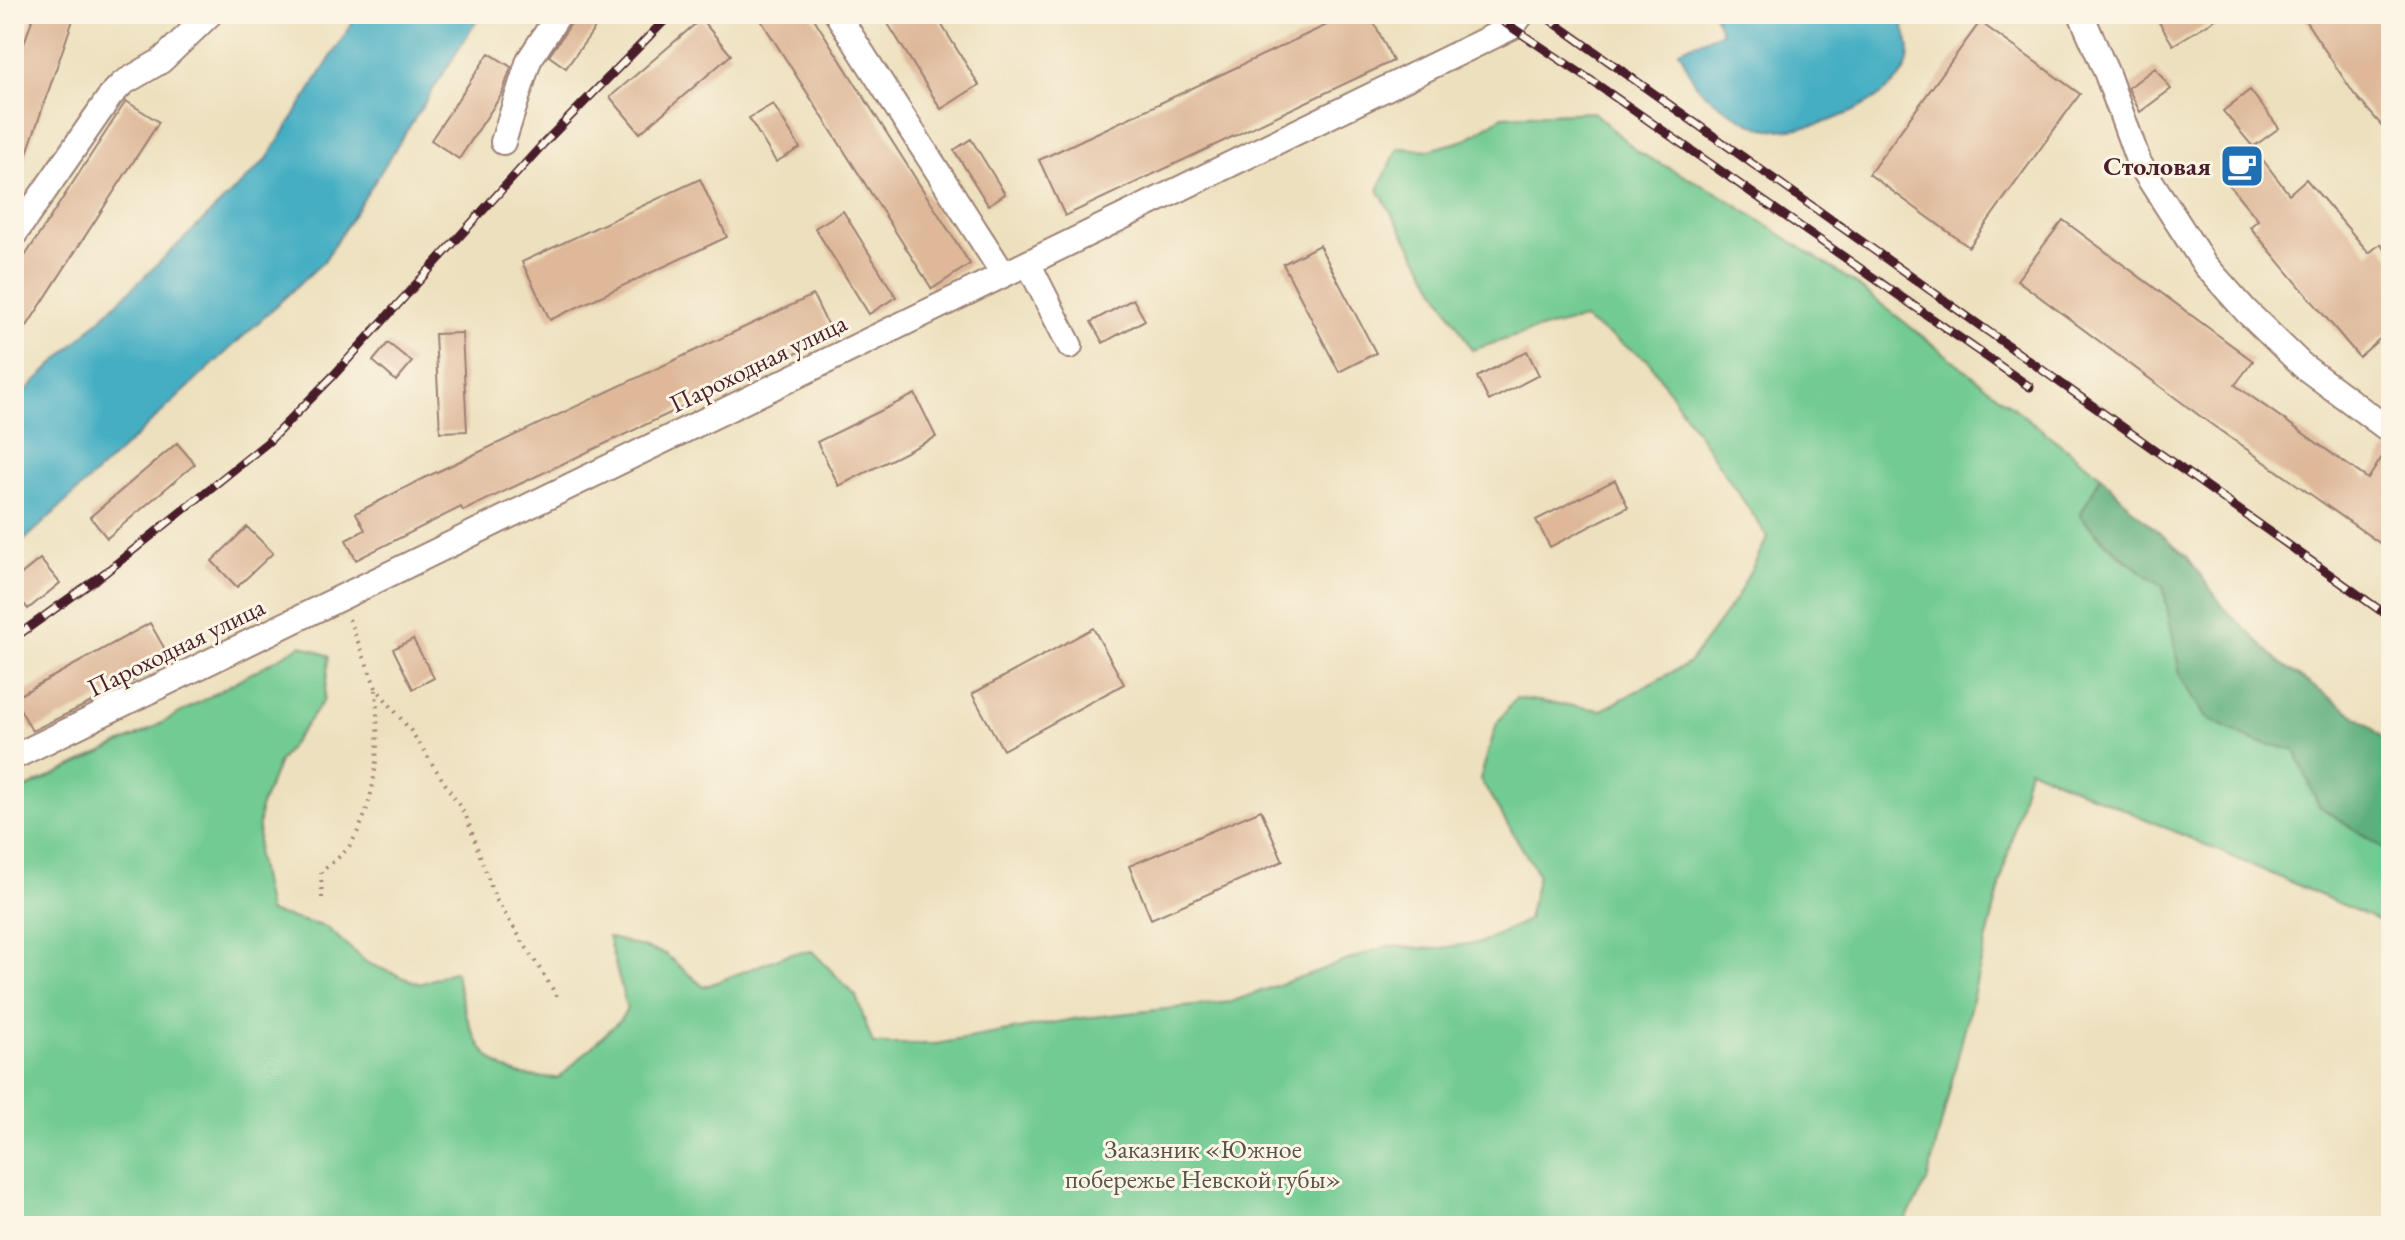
<svg xmlns="http://www.w3.org/2000/svg" width="2405" height="1240" font-family="'EB Garamond',serif">
	<rect width="100%" height="100%" fill="#fcf5e5"/>
	<filter id="ink" filterUnits="userSpaceOnUse"><feTurbulence type="fractalNoise" baseFrequency=".0125" numOctaves="2"/><feDisplacementMap in="SourceGraphic" scale="16" xChannelSelector="R" yChannelSelector="G"/><feConvolveMatrix kernelMatrix="1 2 1 2 8 2 1 2 1" color-interpolation-filters="sRGB"/></filter>
	<filter id="wash" filterUnits="userSpaceOnUse"><feTurbulence type="fractalNoise" baseFrequency=".006" numOctaves="4" result="noise"/><feDisplacementMap in="SourceGraphic" scale="32" xChannelSelector="R" yChannelSelector="G"/><feGaussianBlur stdDeviation="1.8" result="paint"/><feColorMatrix in="noise" values="0 0 0 0 0 0 0 0 0 0 0 0 0 0 0 0 0 1.4 0 .05"/><feComposite in="paint" operator="in"/></filter>
	<g filter="url(#wash)">
		<rect width="100%" height="100%" fill="#ede0be"/>
		<path fill="#72cb92" stroke="#5e755e" stroke-width="2" d="M1593,112L1639,153L1718,193L1853,282L2101,476L2081,515L2098,536L2129,563L2163,586L2254,741L2295,750L2319,806L2391,853V926L2029,768L1927,1182L1902,1226H14V794L149,730L302,645L329,656L324,700L279,762L260,808L257,855L268,912L326,927L367,963L420,984L455,971C464,1009 472,1059 515,1073C528,1078 545,1077 559,1078L620,1020L627,1009L608,937L665,954L704,987L789,954L812,951L856,996L873,1044H936L1074,1019L1231,1002L1387,946L1434,949L1483,942L1528,920L1538,874L1480,779L1497,723L1516,698L1602,710L1689,663L1737,597L1768,537L1648,360L1583,319L1532,331L1472,350L1378,190L1398,148L1430,150L1465,140L1503,116Z"/>
		<path fill="#5daf7c" stroke="#546754" stroke-width="2" d="M2101,476L2135,512L2187,556L2225,609L2279,662L2370,726L2391,746V853L2319,806L2295,750L2254,741L2205,717L2180,675L2163,586C2132,565 2104,544 2080,515Z"/>
		<path fill="#44aec3" stroke="#476677" stroke-width="2" d="M358,14H481L324,261L14,550V402L267,159Z
			M1714,14H1899C1906,33 1915,55 1903,73C1879,108 1804,137 1764,128C1746,124 1707,98 1696,84C1689,74 1685,61 1679,50L1722,32Z"/>
		<g id="blocks">
			<path fill="#deb899" d="M34,14H75L17,182H14V73Z
				M574,14H605L566,68L549,56L572,22Z
				M757,14H811L970,264L932,289Z
				M882,14H935L979,85L941,109Z
				M1350,14H1370L1393,61L1065,216L1039,160Z
				M2154,14H2224L2173,45Z
				M2301,14H2391V136L2354,94Z
				M701,19L731,55L640,133L610,97Z
				M1980,22L2080,94L1969,247L1869,174Z
				M489,53L511,67L502,94L459,159L431,140Z
				M2155,68L2171,89L2140,112L2128,88Z
				M2250,90L2279,128L2253,147L2223,111Z
				M126,101L159,122L25,329L14,322V273Z
				M773,104L800,148L776,162L749,118Z
				M971,139L1005,194L988,205L954,150Z
				M2253,147L2289,194L2306,179L2369,253L2380,244L2391,257V329L2359,357L2250,227L2258,220L2220,174Z
				M700,179L727,237L550,320L522,262Z
				M843,211L896,297L869,314L815,228Z
				M2063,220L2253,361L2235,385L2368,479L2391,443V551L2208,422L2017,280Z
				M1319,245L1376,353L1339,372L1283,264Z
				M813,295L833,336L463,511L461,507L356,560L346,540L365,530L356,513L422,479Z
				M1133,299L1145,320L1103,343L1091,322Z
				M462,333L467,431L440,432L435,334Z
				M388,343L412,362L396,381L373,361Z
				M1527,351L1539,375L1489,401L1477,377Z
				M915,394L936,437L839,486L817,442Z
				M177,443L195,464L107,538L90,517Z
				M1615,480L1628,507L1550,547L1536,520Z
				M247,527L273,553L237,587L212,561Z
				M40,559L60,583L28,609L14,592V580Z
				M150,623L171,660L120,688L32,731L14,698Z
				M1093,628L1124,684L1003,750L972,694Z
				M413,639L434,678L413,689L393,649Z
				M1261,810L1283,861L1151,919L1129,866Z"/>
		</g>
	</g>
	<g filter="url(#ink)">
		<use href="#blocks" fill-opacity="0" stroke="#9c8074" stroke-width="2"/>
		<g fill="none" stroke-linecap="round" stroke-linejoin="round">
			<g stroke="#9c8074" stroke-width="28">
				<path id="minor" d="M837,14L1004,275
					M2081,14L2107,74L2139,163L2205,265L2246,311L2303,366L2385,427
					M503,142L529,60L559,14
					M14,235L111,95L123,83L161,61L210,14
					M1028,263L1070,346
					M14,757L1512,27L1522,14"/>
			</g>
			<path stroke="#9c8074" stroke-width="4" stroke-dasharray="2 6" stroke-linecap="butt" d="M349,619L376,688L411,731L466,816L495,898L557,996
				M322,898L321,872C331,863 345,854 352,842C379,797 379,741 376,690"/>
			<use href="#minor" stroke="#fff" stroke-width="24"/>
			<g stroke="#4a1f2b" stroke-width="9">
				<path id="rail" d="M1492,14L1589,79L2030,387
					M1542,14L2391,618
					M14,638L106,572L268,442L333,376L544,143L671,14"/>
			</g>
			<use href="#rail" stroke="#fcf5e5" stroke-width="6" stroke-dasharray="18" stroke-linecap="butt"/>
		</g>
	</g>
	<defs>
		<g id="cafe-square" transform="scale(2.3)"><rect x="-9" y="-9" width="18" height="18" rx="4" fill="#1f6fb2" stroke="#fcf5e5"/><path d="M-5.5-4.5H6V0H3Q3 3.5 0 3.5H-2.5Q-5.5 3.5-5.5 0ZM3-3.2v2h1.7v-2ZM-6 4.5H4V6H-6Z" fill="#fff"/></g>
	</defs>
	<g fill-rule="evenodd">
		<use href="#cafe-square" x="2242" y="166"/>
	</g>
	<g text-anchor="middle" stroke-width="6" stroke-linejoin="round" paint-order="stroke">
		<g font-size="26" font-weight="bold" fill="#4a1f2b" stroke="#fcf5e5" text-anchor="end">
			<text x="2211" y="175">Столовая</text>
		</g>
		<g font-size="26" fill="#4a1f2b" stroke="#fcf5e5">
			<text transform="translate(758 363) rotate(-26)" y="9">Пароходная улица</text>
			<text transform="translate(176 647) rotate(-26)" y="9">Пароходная улица</text>
		</g>
		<g font-size="26" fill="#56534a" stroke="#fcf5e5">
			<text x="1203" y="1158">Заказник «Южное<tspan x="1203" dy="30">побережье Невской губы»</tspan></text>
		</g>
	</g>
	<rect width="2405" height="1240" fill="none" stroke="#fcf5e5" stroke-width="48"/>
</svg>
